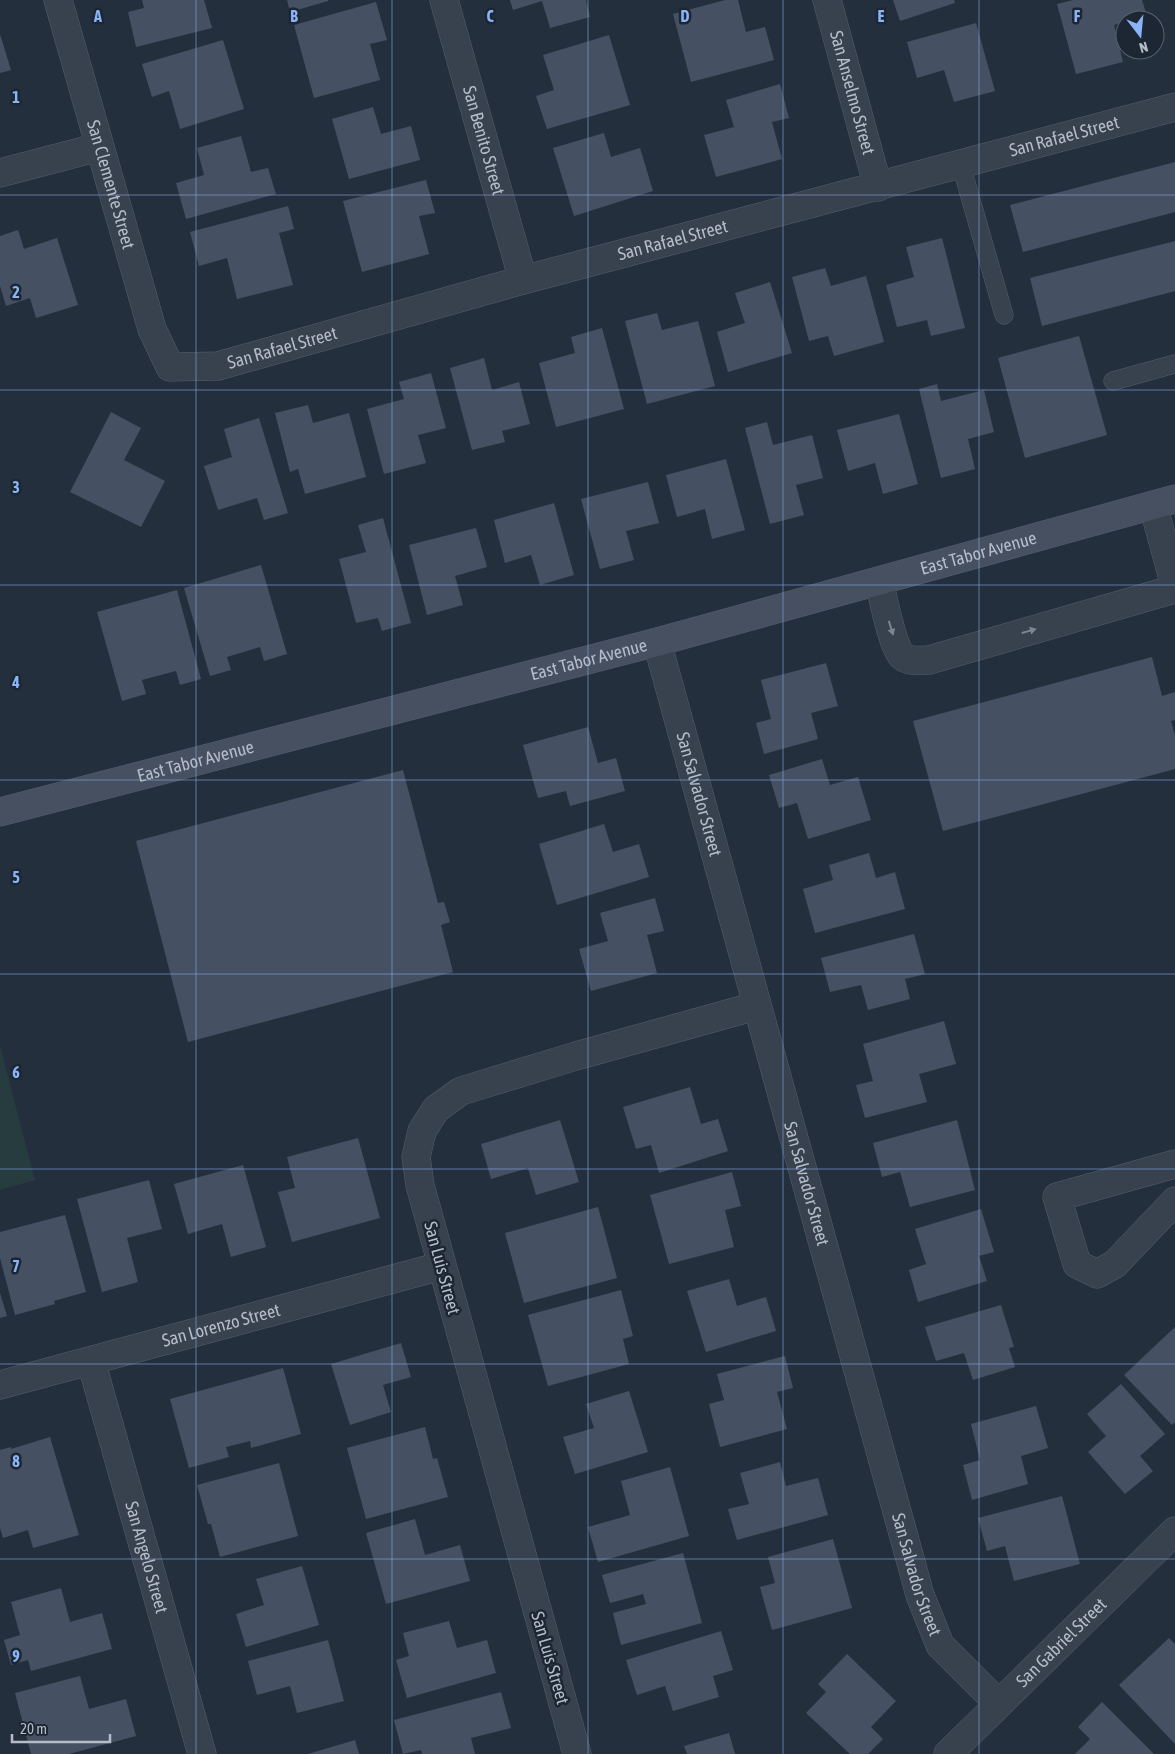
<svg xmlns="http://www.w3.org/2000/svg" width="1175" height="1754" font-family="'Asap Condensed',sans-serif">
	<rect width="100%" height="100%" fill="#242f3e"/>
	<path fill="#263c3f" d="M0,1046L35,1180L0,1190Z"/>
	<path fill="#455162" d="M142,0H204L212,28L136,47L128,12L144,8Z
		M287,0H328V1L290,12Z
		M510,0H586L590,17L550,28L542,1L513,10Z
		M725,0H738L746,32L765,27L774,60L691,82L673,14Z
		M893,0H954L955,3L900,21Z
		M1073,0H1142L1147,16L1133,20H1125V22L1114,25L1123,62L1076,74L1057,4Z
		M376,2L387,40L370,44L380,80L314,98L294,25Z
		M976,23L995,91L954,102L944,70L917,78L907,42Z
		M0,34L11,70L0,73Z
		M609,35L630,105L547,129L536,96L554,90L543,55Z
		M223,40L244,109L180,129L169,91L152,97L142,64Z
		M780,84L789,118L772,122L782,159L716,177L704,135L734,127L726,100Z
		M373,107L381,134L411,126L420,160L349,179L332,119Z
		M604,133L611,157L640,148L653,191L574,216L553,148Z
		M241,136L251,172L268,168L276,194L186,219L176,183L204,175L197,148Z
		M1175,162V212L1023,252L1010,205Z
		M426,180L435,213L419,216L429,254L362,272L343,201Z
		M288,206L294,229L279,233L293,285L237,299L227,258L199,266L190,232Z
		M18,230L24,249L57,238L78,305L36,318L30,298L6,306L0,286V236Z
		M942,238L965,328L931,336L927,320L897,327L886,285L914,277L906,247Z
		M1175,241V291L1042,326L1030,278Z
		M825,268L831,286L866,276L884,342L834,356L828,336L809,341L792,277Z
		M770,282L792,353L728,372L717,332L745,323L735,293Z
		M657,313L662,330L698,321L715,386L647,404L625,321Z
		M602,328L624,409L556,427L539,363L575,353L571,337Z
		M1079,336L1107,435L1025,458L998,358Z
		M484,358L492,390L519,382L530,424L502,431L505,442L472,450L450,368Z
		M431,373L446,428L418,435L426,463L384,474L367,409L404,399L399,382Z
		M937,384L941,401L984,390L994,432L968,439L975,469L941,478L919,389Z
		M308,405L313,423L349,413L366,477L305,494L298,469L290,472L275,413Z
		M111,412L141,428L124,460L165,481L141,527L70,492Z
		M899,414L918,484L883,494L875,463L848,471L837,430Z
		M259,418L288,513L264,520L257,498L218,510L204,466L232,457L224,429Z
		M767,422L773,445L812,435L823,478L796,485L804,515L770,524L745,428Z
		M726,459L745,530L712,539L705,509L677,517L666,475Z
		M648,482L659,523L626,531L634,560L600,569L581,499Z
		M554,503L574,575L540,585L531,555L505,563L494,520Z
		M383,518L411,623L382,631L378,618L356,623L339,559L366,552L358,525Z
		M476,528L487,567L455,576L463,605L427,615L409,545Z
		M261,565L287,654L264,661L260,647L227,657L231,670L210,676L184,588Z
		M177,590L201,679L180,685L176,671L142,680L146,694L122,701L97,612Z
		M1152,657L1162,696L1175,692V720L1171,721L1175,735V769L943,831L913,721Z
		M826,663L838,706L811,713L818,739L764,754L756,723L771,719L761,680Z
		M588,727L598,763L616,758L625,791L570,806L566,791L538,798L523,745Z
		M822,759L830,785L858,777L871,820L808,839L797,803L779,808L769,775Z
		M403,770L438,903L444,902L450,922L441,925L453,972L188,1042L136,841Z
		M604,824L613,852L639,844L649,877L557,905L539,844Z
		M869,853L876,878L895,872L905,909L815,933L803,889L833,880L829,865Z
		M655,898L664,931L647,935L657,973L591,991L579,949L608,941L600,913Z
		M914,934L925,974L905,979L910,999L868,1010L861,985L830,992L821,958Z
		M944,1021L956,1064L919,1074L927,1102L865,1118L856,1085L873,1081L863,1044Z
		M690,1087L701,1124L718,1119L728,1151L659,1173L651,1145L636,1149L623,1107Z
		M560,1120L579,1182L536,1195L528,1168L491,1179L481,1144Z
		M957,1120L975,1190L910,1207L900,1172L882,1177L873,1143Z
		M358,1138L380,1218L292,1242L278,1192L295,1188L287,1157Z
		M243,1165L266,1247L231,1257L222,1224L188,1234L174,1184Z
		M732,1172L741,1206L725,1210L734,1247L669,1264L650,1195Z
		M149,1180L162,1229L127,1238L138,1282L102,1292L77,1199Z
		M598,1207L617,1278L524,1303L505,1233Z
		M981,1209L994,1252L979,1256L987,1281L918,1302L909,1270L926,1264L915,1229Z
		M65,1215L86,1292L54,1301L55,1304L15,1315L0,1258V1232Z
		M729,1279L737,1306L766,1297L776,1331L706,1352L687,1291Z
		M621,1290L633,1336L623,1339L629,1364L548,1386L528,1315Z
		M0,1293L7,1316L0,1318Z
		M1001,1305L1014,1347L1009,1348L1015,1367L973,1380L964,1353L936,1361L925,1327Z
		M1175,1327V1422L1172,1425L1124,1375Z
		M401,1343L411,1377L383,1385L391,1412L350,1425L331,1364Z
		M785,1356L793,1388L777,1392L787,1429L720,1447L709,1404L724,1400L717,1374Z
		M283,1368L301,1434L251,1448L250,1441L226,1447L229,1457L189,1468L170,1399Z
		M1121,1384L1165,1434L1140,1456L1153,1471L1125,1494L1088,1452L1106,1436L1087,1414Z
		M629,1391L648,1452L575,1474L563,1437L594,1428L586,1404Z
		M1036,1406L1048,1448L1021,1456L1028,1484L972,1500L963,1465L980,1460L971,1424Z
		M425,1427L433,1459L437,1458L448,1497L366,1519L347,1448Z
		M50,1437L79,1535L33,1548L28,1530L3,1538L0,1528V1450L11,1447V1449Z
		M780,1462L786,1486L818,1478L828,1515L737,1540L728,1509L749,1504L740,1473Z
		M279,1463L298,1536L220,1557L211,1524H208L197,1485Z
		M670,1467L689,1536L598,1562L588,1527L630,1515L621,1481Z
		M1062,1496L1080,1564L1014,1581L1005,1546L987,1551L978,1518Z
		M415,1519L425,1555L460,1545L470,1581L386,1604L366,1533Z
		M833,1539L852,1608L772,1630L760,1587L775,1583L768,1557Z
		M683,1553L702,1623L621,1645L613,1613L646,1604L643,1594L610,1603L602,1575Z
		M302,1566L319,1625L246,1647L236,1614L264,1605L256,1579Z
		M61,1588L70,1622L102,1613L112,1649L31,1671L28,1660L11,1665L4,1640L20,1635L11,1602Z
		M449,1621L457,1648L487,1640L496,1673L407,1698L396,1660L409,1656L403,1633Z
		M721,1631L733,1670L713,1676L719,1697L673,1711L665,1686L637,1695L626,1660Z
		M1169,1638L1175,1644V1744L1119,1685Z
		M328,1640L344,1701L297,1713L290,1686L257,1695L248,1661Z
		M847,1654L896,1701L871,1727L883,1739L868,1754H850L806,1713L826,1692L818,1684Z
		M80,1676L89,1709L126,1699L136,1736L69,1754H31L15,1693Z
		M501,1692L511,1728L471,1738L475,1754H422L421,1750L403,1754L394,1720Z
		M1102,1702L1154,1754H1075L1090,1739L1078,1727Z
		M729,1733L735,1754H687L684,1746Z
		M355,1740L359,1754H308Z"/>
	<g fill="none" stroke-linecap="round" stroke-linejoin="round">
		<g stroke="#565f6c" stroke-width="19">
			<path id="lane" d="M961,165L1004,315
				M1113,381L1175,364"/>
		</g>
		<g stroke="#565f6c" stroke-width="29">
			<g id="street">
				<path id="s1" d="M58,0L152,329L170,367L218,366L523,280L1175,107"/>
				<path id="s2" d="M444,0L523,280"/>
				<path id="s3" d="M827,0L878,187"/>
				<path d="M0,173L99,147"/>
				<path d="M1153,505L1175,586"/>
				<path d="M879,581C883,597 892,645 902,656C909,662 920,660 929,660L1175,589"/>
				<path id="s4" d="M657,642L920,1595L940,1645L999,1704"/>
				<path d="M1175,1164L1057,1197L1077,1264L1097,1274L1115,1264L1175,1201"/>
				<path id="s5" d="M91,1361L202,1754"/>
				<path id="s6" d="M0,1385L441,1266"/>
				<path d="M577,1754L420,1185L416,1157L422,1131L436,1109L461,1091L576,1056L756,1006"/>
				<path id="s7" d="M948,1754L1175,1531"/>
			</g>
		</g>
		<g stroke="#565f6c" stroke-width="29">
			<g id="secondary">
				<path id="s8" d="M0,812L657,642L1175,499"/>
			</g>
		</g>
		<use href="#lane" stroke="#38414e" stroke-width="18"/>
		<use href="#street" stroke="#38414e" stroke-width="28"/>
		<use href="#secondary" stroke="#465061" stroke-width="28"/>
	</g>
	<defs><path id="oneway-solid" d="M-6-.8H1V-3.2L6.5 0L1 3.2V.8H-6Z" transform="scale(1.25)"/></defs>
	<g fill="#7c8592">
		<use href="#oneway-solid" transform="translate(891 628) rotate(73)"/>
		<use href="#oneway-solid" transform="translate(1029 631) rotate(-16)"/>
	</g>
	<path fill="none" stroke="#8ab4f8" stroke-width="1" stroke-opacity="0.55" d="M196,0V1754M392,0V1754M588,0V1754M783,0V1754M979,0V1754M0,195H1175M0,390H1175M0,585H1175M0,780H1175M0,974H1175M0,1169H1175M0,1364H1175M0,1559H1175"/>
	<g text-anchor="middle" stroke-width="5" stroke-linejoin="round" paint-order="stroke">
		<g font-size="18" fill="#b4bcc9" stroke="#1d2633">
			<text dy="6" stroke="none"><textPath href="#s3" startOffset="96">San Anselmo Street</textPath></text>
			<text dy="6" stroke="none"><textPath href="#s1" startOffset="1309">San Rafael Street</textPath></text>
			<text dy="6" stroke="none"><textPath href="#s2" startOffset="146">San Benito Street</textPath></text>
			<text dy="6" stroke="none"><textPath href="#s1" startOffset="192">San Clemente Street</textPath></text>
			<text dy="6" stroke="none"><textPath href="#s1" startOffset="904">San Rafael Street</textPath></text>
			<text dy="6" stroke="none"><textPath href="#s1" startOffset="499">San Rafael Street</textPath></text>
			<text dy="6" stroke="none"><textPath href="#s8" startOffset="1012">East Tabor Avenue</textPath></text>
			<text dy="6" stroke="none"><textPath href="#s8" startOffset="608">East Tabor Avenue</textPath></text>
			<text dy="6" stroke="none"><textPath href="#s8" startOffset="202">East Tabor Avenue</textPath></text>
			<text dy="6" stroke="none"><textPath href="#s4" startOffset="158">San Salvador Street</textPath></text>
			<text dy="6" stroke="none"><textPath href="#s4" startOffset="562">San Salvador Street</textPath></text>
			<text transform="translate(442 1268) rotate(75)" y="6">San Luis Street</text>
			<text dy="6" stroke="none"><textPath href="#s6" startOffset="229">San Lorenzo Street</textPath></text>
			<text dy="6" stroke="none"><textPath href="#s5" startOffset="204">San Angelo Street</textPath></text>
			<text dy="6" stroke="none"><textPath href="#s4" startOffset="968">San Salvador Street</textPath></text>
			<text dy="6" stroke="none"><textPath href="#s7" startOffset="159">San Gabriel Street</textPath></text>
			<text transform="translate(550 1658) rotate(74)" y="6">San Luis Street</text>
		</g>
	</g>
	<g font-size="16" text-anchor="middle" font-weight="bold" fill="#8ab4f8" stroke="#1d2633" stroke-width="5" stroke-linejoin="round" paint-order="stroke">
		<text x="98" y="22">A</text>
		<text x="294" y="22">B</text>
		<text x="490" y="22">C</text>
		<text x="685" y="22">D</text>
		<text x="881" y="22">E</text>
		<text x="1077" y="22">F</text>
		<text x="16" y="103">1</text>
		<text x="16" y="298">2</text>
		<text x="16" y="493">3</text>
		<text x="16" y="688">4</text>
		<text x="16" y="883">5</text>
		<text x="16" y="1078">6</text>
		<text x="16" y="1272">7</text>
		<text x="16" y="1467">8</text>
		<text x="16" y="1662">9</text>
	</g>
	<g transform="translate(1140 35) rotate(164)"><circle r="24" fill="#1d2633" stroke="#59626f"/>
	<path d="M0-4L9 19L0 12L-9 19Z" fill="#8ab4f8"/>
	<text y="-8" font-size="14" font-weight="bold" text-anchor="middle" fill="#b4bcc9">N</text>
	</g>
	<path d="M12 1734v8h98v-8" fill="none" stroke="#b4bcc9" stroke-width="2.5"/>
	<text x="20" y="1734" font-size="15" fill="#b4bcc9" stroke="#1d2633" stroke-width="4" paint-order="stroke">20 m</text>
</svg>
